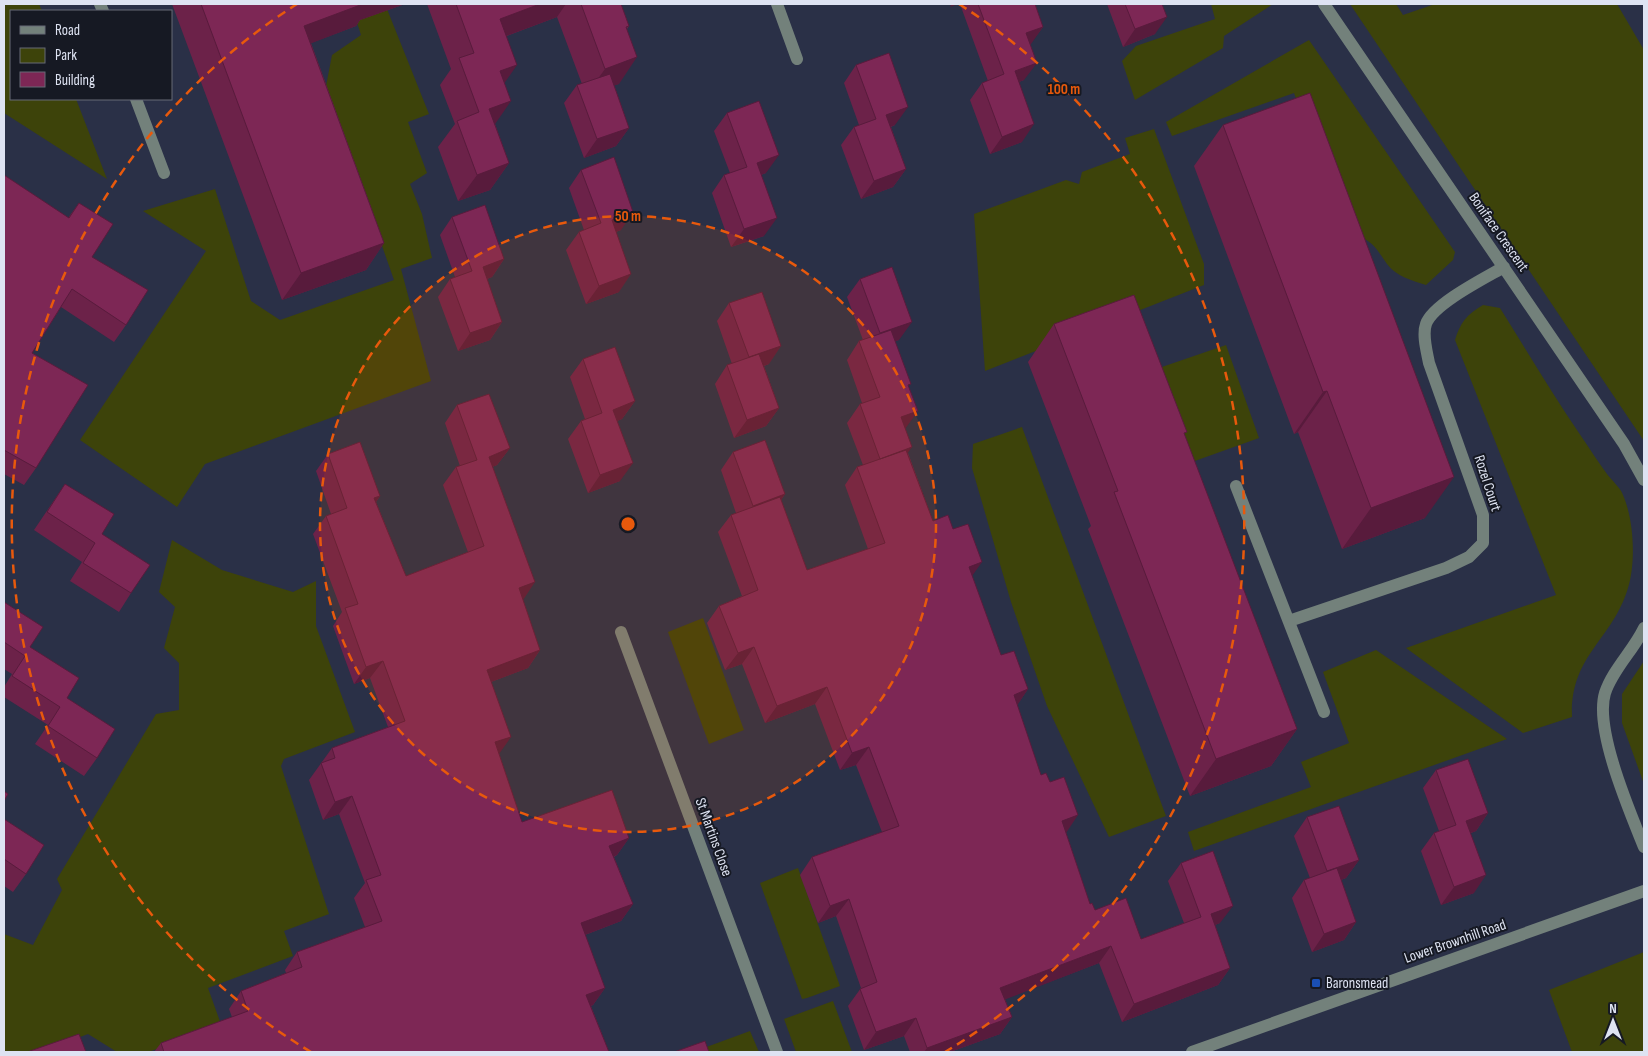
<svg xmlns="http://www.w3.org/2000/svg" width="1648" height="1056" font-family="'Sofia Sans Condensed',sans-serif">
	<rect width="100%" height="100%" fill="#2a3047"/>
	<path fill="#3d430a" d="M4,4H39L42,11H11V99H76L107,179L4,113Z
		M351,4H385L429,114L408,122L427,173L410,184L422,214L432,258L401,269L431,381L205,464L177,507L80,440L206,251L143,211L215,189L251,301L280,320L394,280L326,86L332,55L361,35Z
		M1211,4H1273L1224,36L1223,48L1135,100L1122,61L1136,46L1215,19Z
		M1350,4H1396L1403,15L1435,4H1617L1644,50V441Z
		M1309,40L1455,252L1453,260L1426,285C1411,280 1397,277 1387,264C1379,253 1376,245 1363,238L1349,242L1294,93L1172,136L1166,122Z
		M1154,129L1204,264V285L985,371L974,214L1066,180L1079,184L1082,172L1130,154L1125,138Z
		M1483,305L1500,308C1527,351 1553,395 1581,436C1590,449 1598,462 1607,474C1612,481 1620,487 1623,495C1634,520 1636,562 1628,588C1612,641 1570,655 1572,717L1523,733L1406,648L1556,595L1455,340C1460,323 1467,314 1483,305Z
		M1226,345L1259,438L1192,462L1159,368Z
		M1022,427L1166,816L1109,837L1047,706L1011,602L972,468L973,444Z
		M172,540L222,570L293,592L316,581V626L355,732L284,759L281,766L329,914L284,931L293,956L208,988L222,1027L148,1052H117L88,1034L40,1052H4V934L33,945L62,890L57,879L156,714L179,710V663L164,648L175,607L159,592Z
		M703,618L744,730L709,744L668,632Z
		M1376,650L1507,739L1194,851L1188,832L1311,787L1301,762L1349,743L1323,672Z
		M1644,661V784L1622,723V694Z
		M798,868L840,986L807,998L802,999L760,883Z
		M1644,952V1052H1572L1549,990Z
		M833,1001L852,1052H796L784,1019Z
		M750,1031L759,1052H702L701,1049Z"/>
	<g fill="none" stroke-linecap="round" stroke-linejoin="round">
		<path stroke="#73817b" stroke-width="12" d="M100,4L103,11
			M777,4L797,59
			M1324,4L1624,444L1644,480
			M136,99L164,173
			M1236,486L1324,712
			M1289,621L1446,568L1469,557L1483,543V515L1429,363C1427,352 1422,335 1426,324C1433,304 1485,278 1504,267
			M1644,628C1633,651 1613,669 1605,693C1594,729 1630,812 1644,847
			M621,632L777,1052
			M1192,1052L1644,891"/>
	</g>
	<path fill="#6c2249" d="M172,4H405L360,20L356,26L311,43L384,243L366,270L282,300Z
		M427,4H621L629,26L627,29L619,84L614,85L629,128L616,146L584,158L564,103L577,85L582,84L557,17L507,36L504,83L495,124L509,163L490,190L458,201L438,147L455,124L440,85L451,69Z
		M960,4H1035L1043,27L1030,44L1024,80L1019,82L1022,142L990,154L970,100L982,83L988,81Z
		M1107,4H1162L1155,34L1123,47Z
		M856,65L895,125L891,127L906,169L893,187L861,199L841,145L854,127L859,125L844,83Z
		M727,113L766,173L761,175L764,236L731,247L712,193L724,175L730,173L714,131Z
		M1223,125L1425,518L1342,549L1298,432L1294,434L1194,166Z
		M581,170L621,230L616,232L619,292L586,304L566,250L579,232L584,230L569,188Z
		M4,175L68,218L79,203L92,257L126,325L114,342L61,307L32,353L36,468L24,485L4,474Z
		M452,217L504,259L492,277L487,279L502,322L490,340L458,351L438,297L450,279L455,277L440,235Z
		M860,279L899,340L895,341L909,387L905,429L908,453L933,521L972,577L1001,655L1028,689L1017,705L1041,775L1066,833L1090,904L1095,910L1141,939L1184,923L1168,881L1181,863L1220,923L1215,925L1230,968L1218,985L1122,1022L1099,963L1005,999L1012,1017L1000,1034L950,1052H910L904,1036L864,1050L848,1006L861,988L836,916L818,923L800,875L812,857L882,832L856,765L840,770L815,704L765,723L742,664L725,670L707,623L719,606L742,596L718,532L731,515L736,513L721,470L733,452L785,494L781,500L807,570L868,549L845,485L857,467L863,465L847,423L860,404L862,403L847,360L859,341L863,340L847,297Z
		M729,303L769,364L764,366L779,408L766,426L734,438L715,384L727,365L732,364L717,321Z
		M1054,324L1184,435L1297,729L1271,766L1190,796L1088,529L1091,526L1028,362Z
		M583,359L635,401L622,419L617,421L620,481L588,493L568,439L581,421L585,419L570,377Z
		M457,405L510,448L497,465L492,467L523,600L540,650L528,668L491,682L499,754L522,822L629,838L617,855L614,857L633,904L621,921L585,935L605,988L593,1005L591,1006L609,1052H154L161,1043L232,1017L229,1009L241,991L286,973L285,970L297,952L365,927L354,898L365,883L339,814L323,820L309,780L332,748L388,727L370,678L354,684L333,626L342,612L313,534L326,516L331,514L316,471L328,454L380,496L376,502L406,576L468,552L443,485L456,467L460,466L445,423Z
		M65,484L102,534L131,593L119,612L70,581L82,562L34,530Z
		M4,602L30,647L67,698L97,758L84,776L35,744L48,725L4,697V687L12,674L4,669Z
		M1436,770L1488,813L1476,831L1471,833L1474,893L1441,905L1421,851L1434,833L1439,831L1423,788Z
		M1307,817L1359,860L1346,878L1341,880L1356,922L1344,940L1312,952L1292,898L1304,880L1310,878L1294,836Z
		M4,819L26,874L13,892L4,886Z"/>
	<path fill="#581b3c" d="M363,4H405L360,20L356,26L286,53L304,26Z
		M540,4H566L557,17L482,45L500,19Z
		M952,4H958L950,7Z
		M1167,17L1155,34L1123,47L1135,29Z
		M1043,27L1031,44L1014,50L1026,33Z
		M637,57L619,84L586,95L605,69Z
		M1037,63L1024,80L1003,88L1015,71Z
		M517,65L499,91L500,71Z
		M511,101L493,127L489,109Z
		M908,107L895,125L874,133L886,115Z
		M1034,124L1022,142L990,154L1002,137Z
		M629,128L616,146L584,158L597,139Z
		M779,155L766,173L744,181L757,163Z
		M509,163L490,190L458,201L477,175Z
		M906,169L893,187L861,199L874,181Z
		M633,212L621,230L599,238L612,220Z
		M777,218L764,236L731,247L744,229Z
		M384,243L366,270L282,300L301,273Z
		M504,259L492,277L470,285L483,267Z
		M631,274L619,292L586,304L599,286Z
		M502,322L490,340L458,351L470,333Z
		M912,322L899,340L867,351L880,333Z
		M781,346L769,364L737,375L749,357Z
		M1327,391L1298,432L1294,434L1323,392Z
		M635,401L622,419L600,428L613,410Z
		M779,408L766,426L734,438L747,420Z
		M918,411L905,429L901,417Z
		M912,447L899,465L867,477L880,459Z
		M510,448L497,465L476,474L489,457Z
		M633,463L620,481L588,493L600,475Z
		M1454,477L1425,518L1342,549L1371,508Z
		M785,494L773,512L741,524L753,506Z
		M380,496L368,514L374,498Z
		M982,562L970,579L969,567Z
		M535,582L523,600L519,588Z
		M754,647L742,664L725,670L738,653Z
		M540,650L528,668L475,688L487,670Z
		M383,661L370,678L354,684L366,667Z
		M827,687L815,704L765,723L777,706Z
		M1028,689L1016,707L1014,695Z
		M1297,729L1271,766L1190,796L1216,759Z
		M511,737L499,754L495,742Z
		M869,747L856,765L840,770L852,753Z
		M352,796L339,814L323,820L335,802Z
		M1488,813L1476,831L1454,839L1466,821Z
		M1078,815L1066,833L1062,821Z
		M629,838L617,855L597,863L609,846Z
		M1359,860L1346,878L1314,890L1327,871Z
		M1486,875L1474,893L1441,905L1454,887Z
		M849,899L836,916L818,923L830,906Z
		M633,904L621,921L569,941L581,923Z
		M1233,906L1220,923L1199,931L1211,914Z
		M1356,922L1344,940L1312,952L1324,934Z
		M1111,946L1099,963L988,1006L1000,988Z
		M1230,968L1218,985L1122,1022L1134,1004Z
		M605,988L593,1005L574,1012L586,995Z
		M1012,1017L1000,1034L950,1052H924L927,1048Z
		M916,1018L904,1036L864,1050L876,1032Z"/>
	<path fill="#7d2755" stroke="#581b3c" d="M201,4H363L304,26L384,243L301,273Z
		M456,4H540L500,19L517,65L500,71L511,101L489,109L509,163L477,175L457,121L479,112L459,58L474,53Z
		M581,4H621L629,26L626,27L637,57L605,69Z
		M978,4H1035L1043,27L1026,33L1037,63L1015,71L1034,124L1002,137L982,83L1004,74Z
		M1125,4H1162L1167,17L1135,29Z
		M889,53L908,107L886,115L906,169L874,181L854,127L876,119L856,65Z
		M610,74L629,128L597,139L577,85Z
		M1310,93L1454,477L1371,508L1327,391L1323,392L1223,125Z
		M759,101L779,155L757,163L777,218L744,229L724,175L747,167L727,113Z
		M614,157L633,212L612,220L631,274L599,286L579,232L601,223L581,170Z
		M4,175L69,218L79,203L113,224L92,257L148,290L126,325L72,289L32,353L88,385L36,468L4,450Z
		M485,205L504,259L483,267L502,322L470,333L450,279L472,271L452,217Z
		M892,267L912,322L880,333L860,279Z
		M762,292L781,346L749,357L729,303Z
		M1134,295L1187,432L1184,433L1297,729L1216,759L1114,492L1118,491L1054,324Z
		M891,330L911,384L908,385L918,411L901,417L912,447L880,459L860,404L880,397L859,341Z
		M615,347L635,401L613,410L633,463L600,475L581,421L602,413L583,359Z
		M759,354L779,408L747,420L727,365Z
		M489,394L510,448L489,457L535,582L519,588L540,650L487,670L511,737L495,742L522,822L612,790L629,838L609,846L633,904L581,923L605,988L586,995L609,1052H164L161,1043L248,1011L241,991L302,967L297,952L382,921L366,880L381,875L352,796L335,802L321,763L335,758L332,748L405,721L383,661L366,667L345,608L358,604L326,516L347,508L328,454L360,442L380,496L374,498L406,576L484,546L456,467L477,460L457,405Z
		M765,440L785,494L753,506L733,452Z
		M906,450L933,521L948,515L953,529L968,524L982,562L969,567L1001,655L1014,651L1028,689L1014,695L1041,775L1046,773L1050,782L1064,777L1078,815L1062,821L1090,904L1092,903L1095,910L1126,898L1141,939L1201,917L1181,863L1213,851L1233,906L1211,914L1230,968L1134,1004L1111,946L1000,988L1012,1017L927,1048L916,1018L876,1032L860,989L877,982L849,899L830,906L812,857L899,826L869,747L852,753L827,687L777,706L754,647L738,653L719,606L758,590L731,515L780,497L807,570L885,543L857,467Z
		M65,484L114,514L102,534L150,565L131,593L83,563L95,543L47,512Z
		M4,602L43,627L30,647L79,678L67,698L115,729L97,758L48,726L60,707L12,676L25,656L4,642Z
		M1468,759L1488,813L1466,821L1486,875L1454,887L1434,833L1456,825L1436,770Z
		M4,791L8,794L4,801Z
		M1339,806L1359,860L1327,871L1307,817Z
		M4,819L44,845L26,874L4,859Z
		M1337,868L1356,922L1324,934L1304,880Z
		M79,1034L86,1052H27Z
		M705,1041L709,1052H674Z"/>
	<circle cx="628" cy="524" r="308" fill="#e8590c" fill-opacity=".12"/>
	<g fill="none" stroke="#e8590c" stroke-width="2.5" stroke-dasharray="9 6">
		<circle cx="628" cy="524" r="308"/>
		<path d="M311 1052A616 616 0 0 1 297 4M959 4A616 616 0 0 1 945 1052"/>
	</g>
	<rect fill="#1a4fb4" stroke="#161923" stroke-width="2" x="1311" y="978" width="10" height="10" rx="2.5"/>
	<g text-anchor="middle" stroke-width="4" stroke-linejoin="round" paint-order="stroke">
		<g font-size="15" fill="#dee3f2" stroke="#161923">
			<text transform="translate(1499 232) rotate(55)" y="5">Boniface Crescent</text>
			<text transform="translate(1488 483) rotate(72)" y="5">Rozel Court</text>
			<text transform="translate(714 837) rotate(70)" y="5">St Martins Close</text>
			<text transform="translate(1455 941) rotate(-19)" y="5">Lower Brownhill Road</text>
		</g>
		<g font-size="15" fill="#dee3f2" stroke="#161923" text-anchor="start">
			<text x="1326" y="988">Baronsmead</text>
		</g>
	</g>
	<circle cx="628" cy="524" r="8" fill="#e8590c" stroke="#161923" stroke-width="2.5"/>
	<g font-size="15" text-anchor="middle" font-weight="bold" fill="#e8590c" stroke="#161923" stroke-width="4" stroke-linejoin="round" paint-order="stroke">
		<text x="1064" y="94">100 m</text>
		<text x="628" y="221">50 m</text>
	</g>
	<rect width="1648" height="1056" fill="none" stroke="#dee3f2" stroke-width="10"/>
	<rect x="10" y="10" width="162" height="90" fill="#161923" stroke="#666a76"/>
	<rect x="20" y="26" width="25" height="8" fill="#73817b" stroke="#666a76"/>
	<text x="55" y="35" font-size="15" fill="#dee3f2">Road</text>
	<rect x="20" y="48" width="25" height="15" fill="#3d430a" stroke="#666a76"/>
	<text x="55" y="60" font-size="15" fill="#dee3f2">Park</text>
	<rect x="20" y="72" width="25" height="15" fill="#7d2755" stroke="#666a76"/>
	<text x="55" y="85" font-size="15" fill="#dee3f2">Building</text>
	<g transform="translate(1613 1021)" stroke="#161923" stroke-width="4" paint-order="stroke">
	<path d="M0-4L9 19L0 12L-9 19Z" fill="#dee3f2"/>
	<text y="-8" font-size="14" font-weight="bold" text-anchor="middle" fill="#dee3f2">N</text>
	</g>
</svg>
